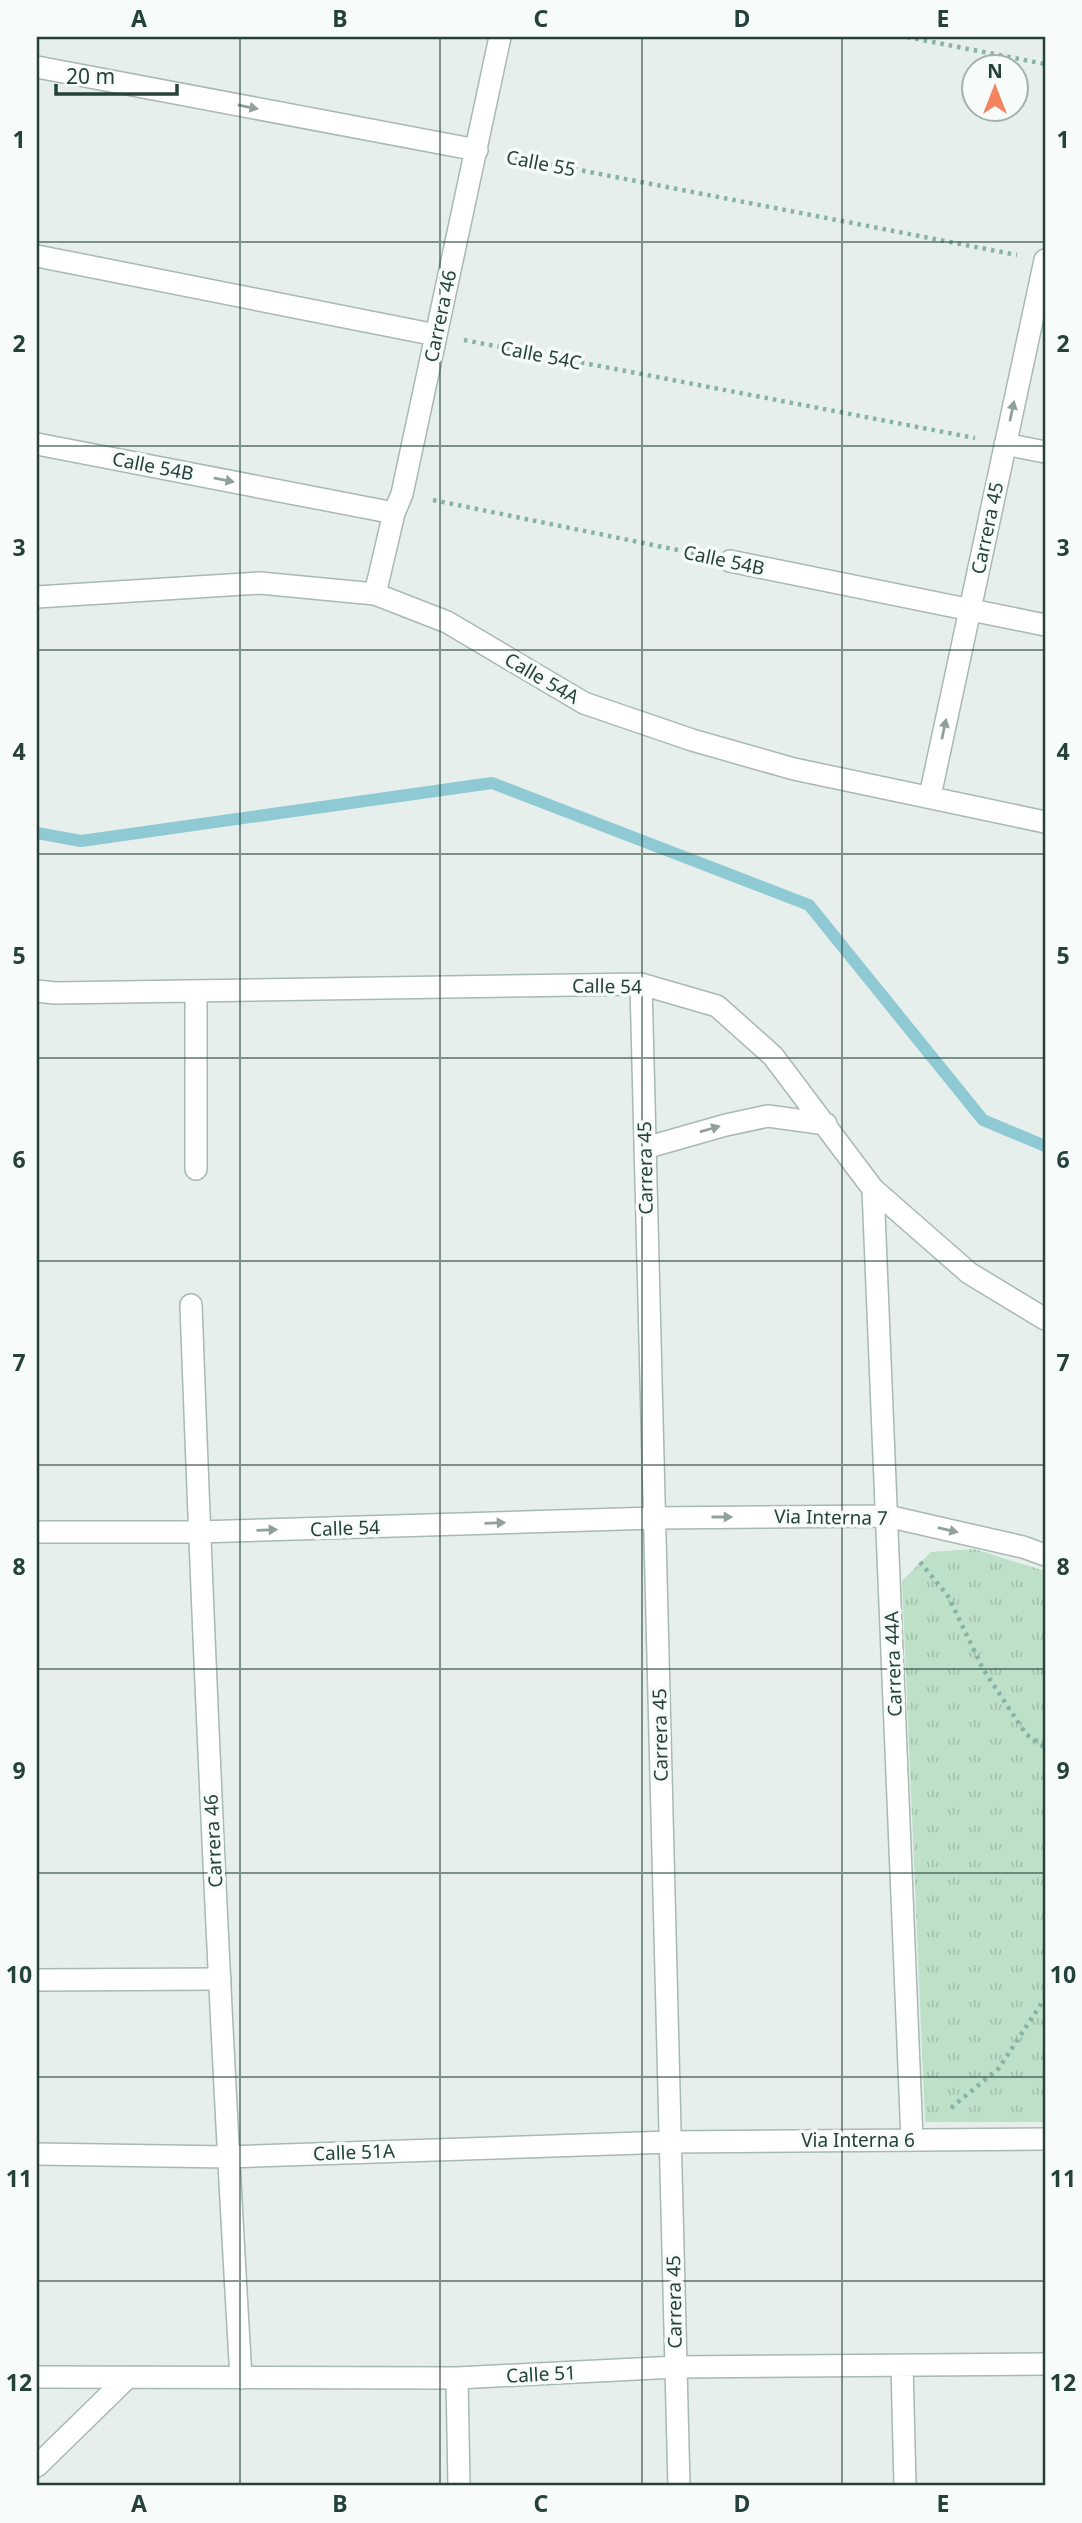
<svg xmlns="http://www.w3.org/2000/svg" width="1082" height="2523" font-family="'Noto Sans',sans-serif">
	<defs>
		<pattern id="park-tufts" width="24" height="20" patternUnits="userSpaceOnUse" patternTransform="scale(1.75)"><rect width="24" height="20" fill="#bfe0c8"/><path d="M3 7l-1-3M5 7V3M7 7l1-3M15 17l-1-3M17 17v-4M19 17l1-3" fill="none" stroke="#a4c1ad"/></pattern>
	</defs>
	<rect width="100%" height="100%" fill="#e6efeb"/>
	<path fill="url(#park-tufts)" d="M974,1549L1045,1571V2122H925L902,1581L931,1552Z"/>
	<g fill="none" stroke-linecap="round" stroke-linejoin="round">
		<path stroke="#8ec9d4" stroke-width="12" d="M37,833L81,841L492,783L809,905L983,1120L1045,1146"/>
		<g stroke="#a8b8b2" stroke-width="24">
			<path id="pedestrian" d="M37,1980L220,1979"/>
		</g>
		<g stroke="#a8b8b2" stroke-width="24">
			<path id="minor" d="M37,67L477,150
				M37,256L436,335
				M37,444L394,513
				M1005,444L1045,452
				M730,561L1045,625
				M375,594L394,513L402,494L500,37
				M37,597L260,583L375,594L447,622L584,703L692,740L794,769L1045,822
				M930,796L1045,260
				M641,984L679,2486
				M37,991L55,993L641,984L717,1006L773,1056L873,1189L969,1273L1045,1319
				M196,991V1169
				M645,1148L726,1125L768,1116L826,1124
				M873,1189L912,2140
				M191,1305C204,1662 220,2020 241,2378
				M37,1532H199L654,1518L887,1516L1023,1547L1045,1555
				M37,2154L228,2157L670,2142L1045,2139
				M902,2365L905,2486
				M37,2377L457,2378L676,2367L1045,2364
				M457,2378L459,2486
				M37,2466L128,2377"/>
		</g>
		<path stroke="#86b3a5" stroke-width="4.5" stroke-dasharray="3.5 5" stroke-linecap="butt" d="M907,37L1045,64
			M507,156L1017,255
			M464,340L975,438
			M433,500L702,555
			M920,1562L948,1596L983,1669L1026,1734L1045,1748
			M951,2108L999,2068L1045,1998"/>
		<use href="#pedestrian" stroke="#fff" stroke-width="21"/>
		<use href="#minor" stroke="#fff" stroke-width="21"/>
	</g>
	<defs><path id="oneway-solid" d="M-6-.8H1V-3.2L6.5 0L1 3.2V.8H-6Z" transform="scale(1.75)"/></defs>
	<g fill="#92a09c">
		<use href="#oneway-solid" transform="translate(248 107) rotate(11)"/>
		<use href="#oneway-solid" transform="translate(1012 411) rotate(-78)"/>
		<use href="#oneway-solid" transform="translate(224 480) rotate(11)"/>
		<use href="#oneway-solid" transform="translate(944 729) rotate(-78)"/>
		<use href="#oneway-solid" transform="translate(710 1129) rotate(-16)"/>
		<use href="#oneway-solid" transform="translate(722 1517)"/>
		<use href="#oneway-solid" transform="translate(495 1523) rotate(-2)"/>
		<use href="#oneway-solid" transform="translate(267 1530) rotate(-2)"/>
		<use href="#oneway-solid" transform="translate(948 1530) rotate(13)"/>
	</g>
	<path fill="none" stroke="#24423a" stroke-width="2" stroke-opacity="0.55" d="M240,37V2486M440,37V2486M642,37V2486M842,37V2486M37,242H1045M37,446H1045M37,650H1045M37,854H1045M37,1058H1045M37,1261H1045M37,1465H1045M37,1669H1045M37,1873H1045M37,2077H1045M37,2281H1045"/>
	<g text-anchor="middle" stroke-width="7" stroke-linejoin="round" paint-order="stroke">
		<g font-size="19" fill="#24423a" stroke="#f7fbf9">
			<text transform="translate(541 163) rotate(11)" y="7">Calle 55</text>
			<text transform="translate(440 316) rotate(-78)" y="7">Carrera 46</text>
			<text transform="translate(541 355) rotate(11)" y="7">Calle 54C</text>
			<text transform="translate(153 466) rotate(11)" y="7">Calle 54B</text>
			<text transform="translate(987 528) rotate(-78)" y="7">Carrera 45</text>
			<text transform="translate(724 560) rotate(12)" y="7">Calle 54B</text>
			<text transform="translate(542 678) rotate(30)" y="7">Calle 54A</text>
			<text transform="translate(607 986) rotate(1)" y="7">Calle 54</text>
			<text transform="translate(645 1168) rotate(-91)" y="7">Carrera 45</text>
			<text transform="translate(831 1517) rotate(1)" y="7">Via Interna 7</text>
			<text transform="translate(345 1528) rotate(-2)" y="7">Calle 54</text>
			<text transform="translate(893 1664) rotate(-92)" y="7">Carrera 44A</text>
			<text transform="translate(660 1735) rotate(-91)" y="7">Carrera 45</text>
			<text transform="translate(213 1841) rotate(-93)" y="7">Carrera 46</text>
			<text x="858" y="2147">Via Interna 6</text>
			<text transform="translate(354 2152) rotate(-2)" y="7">Calle 51A</text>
			<text transform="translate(674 2302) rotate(-91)" y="7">Carrera 45</text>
			<text transform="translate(541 2374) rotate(-3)" y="7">Calle 51</text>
		</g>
	</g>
	<rect width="1082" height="2523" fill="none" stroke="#f7fbf9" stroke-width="77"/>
	<g transform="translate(995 88)"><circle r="33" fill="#f7fbf9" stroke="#a3b1ad" stroke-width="2"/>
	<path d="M0-5L12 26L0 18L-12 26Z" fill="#f4845f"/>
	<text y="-10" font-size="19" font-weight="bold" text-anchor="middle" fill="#24423a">N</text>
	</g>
	<path d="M56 84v10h121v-10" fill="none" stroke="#24423a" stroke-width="3.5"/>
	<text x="66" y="84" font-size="21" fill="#24423a" stroke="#f7fbf9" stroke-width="5" paint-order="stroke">20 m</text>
	<rect x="38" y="38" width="1006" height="2446" fill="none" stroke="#24423a" stroke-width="2.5"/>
	<g font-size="23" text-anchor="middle" font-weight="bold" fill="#24423a">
		<text x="139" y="27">A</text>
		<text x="340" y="27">B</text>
		<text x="541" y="27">C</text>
		<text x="742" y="27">D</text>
		<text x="943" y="27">E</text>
		<text x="19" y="148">1</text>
		<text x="1063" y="148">1</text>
		<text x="19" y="352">2</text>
		<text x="1063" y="352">2</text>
		<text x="19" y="556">3</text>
		<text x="1063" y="556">3</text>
		<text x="19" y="760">4</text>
		<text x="1063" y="760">4</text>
		<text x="19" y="964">5</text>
		<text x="1063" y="964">5</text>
		<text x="19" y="1168">6</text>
		<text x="1063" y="1168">6</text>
		<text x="19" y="1371">7</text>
		<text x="1063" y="1371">7</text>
		<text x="19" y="1575">8</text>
		<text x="1063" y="1575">8</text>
		<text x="19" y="1779">9</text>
		<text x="1063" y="1779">9</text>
		<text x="19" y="1983">10</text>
		<text x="1063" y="1983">10</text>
		<text x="19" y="2187">11</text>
		<text x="1063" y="2187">11</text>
		<text x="19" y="2391">12</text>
		<text x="1063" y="2391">12</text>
		<text x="139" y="2512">A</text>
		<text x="340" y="2512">B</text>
		<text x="541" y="2512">C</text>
		<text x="742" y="2512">D</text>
		<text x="943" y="2512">E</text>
	</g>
</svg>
